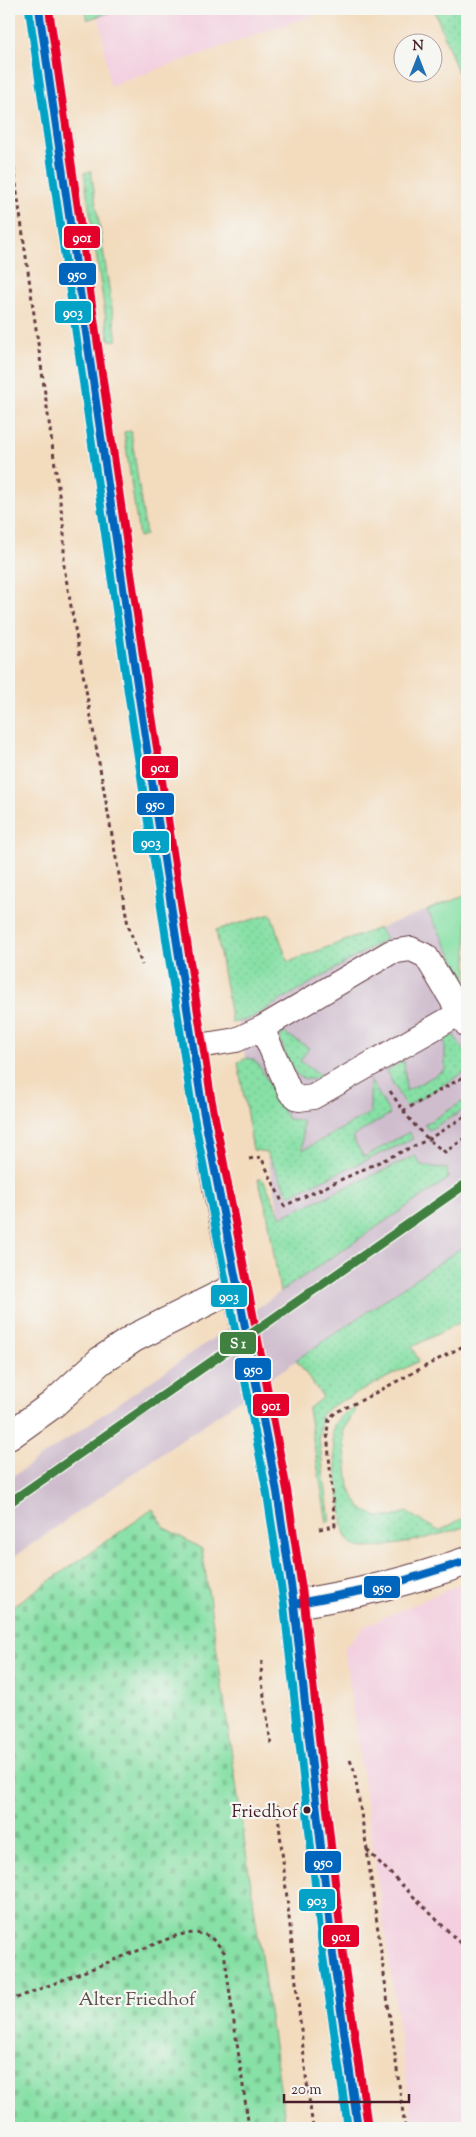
<svg xmlns="http://www.w3.org/2000/svg" width="476" height="2137" font-family="'Sorts Mill Goudy',serif">
	<defs>
		<pattern id="grass-dots" width="8" height="8" patternUnits="userSpaceOnUse" patternTransform="scale(1.25)"><rect width="8" height="8" fill="#87e0a6"/><path d="M2 2h.1M6 6h.1" fill="none" stroke="#76c08f" stroke-width="1.8" stroke-linecap="round"/></pattern>
		<pattern id="cemetery-stones" width="16" height="16" patternUnits="userSpaceOnUse" patternTransform="scale(1.25)"><rect width="16" height="16" fill="#87e0a6"/><path d="M2 7V4a2 2 0 0 1 4 0v3zM10 15v-3a2 2 0 0 1 4 0v3z" fill="#76c08f"/></pattern>
	</defs>
	<rect width="100%" height="100%" fill="#f6f6f2"/>
	<filter id="ink" filterUnits="userSpaceOnUse"><feTurbulence type="fractalNoise" baseFrequency=".02" numOctaves="2"/><feDisplacementMap in="SourceGraphic" scale="10" xChannelSelector="R" yChannelSelector="G"/><feConvolveMatrix kernelMatrix="1 2 1 2 8 2 1 2 1" color-interpolation-filters="sRGB"/></filter>
	<filter id="wash" filterUnits="userSpaceOnUse"><feTurbulence type="fractalNoise" baseFrequency=".0096" numOctaves="4" result="noise"/><feDisplacementMap in="SourceGraphic" scale="20" xChannelSelector="R" yChannelSelector="G"/><feGaussianBlur stdDeviation="1.12" result="paint"/><feColorMatrix in="noise" values="0 0 0 0 0 0 0 0 0 0 0 0 0 0 0 0 0 1.4 0 .05"/><feComposite in="paint" operator="in"/></filter>
	<g filter="url(#wash)">
		<rect width="100%" height="100%" fill="#f3dcbe"/>
		<path fill="#f3cfdf" d="M98,9H330L110,86Z
			M467,1581V2128H413L344,1648L365,1626Z"/>
		<path fill="#cfbdce" d="M427,910L467,982V1318L382,1301L9,1560V1479L295,1282L229,985Z"/>
		<path fill="url(#grass-dots)" stroke="#688068" d="M86,9H121L89,19H87Z
			M434,9H467V96Z
			M91,171L117,340H109L84,173Z
			M131,431L146,535L139,537L124,432Z
			M271,914L288,962L379,928L386,939L249,1019L232,1023L216,930Z
			M283,1032L309,1048L300,1061L322,1076C293,1089 289,1060 280,1040Z
			M454,1036L467,1054V1071L406,1107L386,1071L404,1060L406,1091L445,1070V1037Z
			M247,1058L252,1059L259,1065L288,1119L302,1120L303,1150L370,1113V1079L390,1114L352,1137L364,1157L409,1132L413,1139L289,1195L266,1152L253,1150L238,1062Z
			M467,1099V1108L429,1130L424,1125Z
			M415,1156L421,1165L447,1169L448,1179L280,1292L267,1211L258,1179L261,1178L264,1181L281,1217Z
			M467,1244V1319L412,1347L419,1361L330,1407L321,1415L319,1438L330,1521L327,1523L308,1409L323,1397L296,1360Z
			M354,1408L355,1412L343,1430L349,1487L360,1508L377,1517H393L406,1512L439,1531L467,1516V1526C447,1533 373,1554 355,1546C347,1542 345,1535 343,1527L332,1432C335,1418 342,1415 354,1408Z"/>
		<path fill="url(#cemetery-stones)" stroke="#688068" d="M153,1509L165,1528L202,1549L286,2128H9V1609Z"/>
		<path fill="#87e0a6" stroke="#688068" d="M467,895V982L427,910Z"/>
	</g>
	<g filter="url(#ink)">
		<g fill="none" stroke-linecap="round" stroke-linejoin="round">
			<g stroke="#633b41" stroke-width="26">
				<path id="lane" d="M262,1028L290,1092L299,1099L313,1097L460,1013
					M193,1047L236,1040L262,1028L391,952L411,949L426,956L467,1025"/>
			</g>
			<g stroke="#633b41" stroke-width="30">
				<path id="street" d="M9,1436L52,1405L100,1361L134,1338L236,1287
					M294,1604C353,1595 411,1581 467,1561"/>
			</g>
			<g stroke="#633b41" stroke-width="30">
				<path id="secondary" d="M39,9L138,691L201,1099L218,1193L277,1492L294,1604L333,1955L358,2128"/>
			</g>
			<path stroke="#633b41" stroke-width="3" stroke-dasharray="4 4" stroke-linecap="butt" d="M9,112L12,156L64,530V567L128,925L142,965
				M390,1091C407,1117 420,1135 445,1152L467,1137
				M403,1111L467,1075
				M249,1159L261,1157L284,1206L427,1140L467,1115
				M319,1529L335,1526L327,1432L329,1419L336,1412L360,1401L467,1344
				M262,1661L261,1675L271,1744
				M350,1760L354,1770L367,1850L405,2128
				M277,1805L306,2076L313,2128
				M367,1850L467,1950
				M9,2001L178,1935C202,1931 209,1932 224,1952L249,2128"/>
			<use href="#lane" stroke="#fff" stroke-width="24"/>
			<use href="#street" stroke="#fff" stroke-width="28"/>
			<use href="#secondary" stroke="#fff" stroke-width="28"/>
			<g stroke="#f6f6f2" stroke-width="11">
				<path id="bus-1" d="M39,9L138,691L201,1099L277,1492L294,1604L333,1955L358,2128
					M294,1604L382,1587L467,1561"/>
			</g>
			<g stroke="#f6f6f2" stroke-width="11">
				<path id="bus-2" d="M29,10L128,692L191,1101L267,1494L284,1605L323,1956L348,2128"/>
			</g>
			<g stroke="#f6f6f2" stroke-width="11">
				<path id="bus-3" d="M49,9L148,690L211,1097L287,1490L304,1602L343,1954L368,2127"/>
			</g>
			<use href="#bus-1" stroke="#0065bd" stroke-width="8"/>
			<use href="#bus-2" stroke="#04a2c6" stroke-width="8"/>
			<use href="#bus-3" stroke="#e4002b" stroke-width="8"/>
			<g stroke="#f6f6f2" stroke-width="12">
				<path id="rail-1" d="M9,1503L467,1183"/>
			</g>
			<use href="#rail-1" stroke="#408040" stroke-width="9"/>
		</g>
	</g>
	<circle fill="#4a1f2b" stroke="#f6f6f2" stroke-width="2" cx="307" cy="1810" r="4.5"/>
	<g text-anchor="middle" stroke-width="4.5" stroke-linejoin="round" paint-order="stroke">
		<g font-size="18" fill="#4a1f2b" stroke="#f6f6f2" text-anchor="end">
			<text x="298" y="1817">Friedhof</text>
		</g>
		<g font-size="19" fill="#594f4a" stroke="#f6f6f2">
			<text x="137" y="2005">Alter Friedhof</text>
		</g>
	</g>
	<g stroke="#f6f6f2" stroke-width="2">
		<rect x="63" y="225" width="38" height="24" rx="5" fill="#e4002b"/>
		<rect x="58" y="262" width="39" height="24" rx="5" fill="#0065bd"/>
		<rect x="54" y="300" width="38" height="24" rx="5" fill="#04a2c6"/>
		<rect x="141" y="755" width="38" height="24" rx="5" fill="#e4002b"/>
		<rect x="136" y="792" width="39" height="24" rx="5" fill="#0065bd"/>
		<rect x="132" y="830" width="38" height="24" rx="5" fill="#04a2c6"/>
		<rect x="210" y="1284" width="38" height="24" rx="5" fill="#04a2c6"/>
		<rect x="219" y="1331" width="38" height="24" rx="5" fill="#408040"/>
		<rect x="234" y="1357" width="38" height="24" rx="5" fill="#0065bd"/>
		<rect x="252" y="1393" width="38" height="24" rx="5" fill="#e4002b"/>
		<rect x="363" y="1575" width="38" height="24" rx="5" fill="#0065bd"/>
		<rect x="304" y="1850" width="38" height="24" rx="5" fill="#0065bd"/>
		<rect x="298" y="1888" width="38" height="24" rx="5" fill="#04a2c6"/>
		<rect x="322" y="1924" width="38" height="24" rx="5" fill="#e4002b"/>
	</g>
	<g font-size="14" text-anchor="middle" font-weight="bold" fill="#fff">
		<text x="82" y="242">901</text>
		<text x="77" y="279">950</text>
		<text x="73" y="317">903</text>
		<text x="160" y="772">901</text>
		<text x="155" y="809">950</text>
		<text x="151" y="847">903</text>
		<text x="229" y="1301">903</text>
		<text x="238" y="1348">S 1</text>
		<text x="253" y="1374">950</text>
		<text x="271" y="1410">901</text>
		<text x="382" y="1592">950</text>
		<text x="323" y="1867">950</text>
		<text x="317" y="1905">903</text>
		<text x="341" y="1941">901</text>
	</g>
	<rect width="476" height="2137" fill="none" stroke="#f6f6f2" stroke-width="30"/>
	<g transform="translate(418 58)"><circle r="24" fill="#f6f6f2" stroke="#b1a0a2"/>
	<path d="M0-4L9 19L0 12L-9 19Z" fill="#1f6fb2"/>
	<text y="-8" font-size="14" font-weight="bold" text-anchor="middle" fill="#4a1f2b">N</text>
	</g>
	<path d="M284 2094v8h125v-8" fill="none" stroke="#4a1f2b" stroke-width="2.5"/>
	<text x="291" y="2094" font-size="15" fill="#4a1f2b" stroke="#f6f6f2" stroke-width="4" paint-order="stroke">20 m</text>
</svg>
